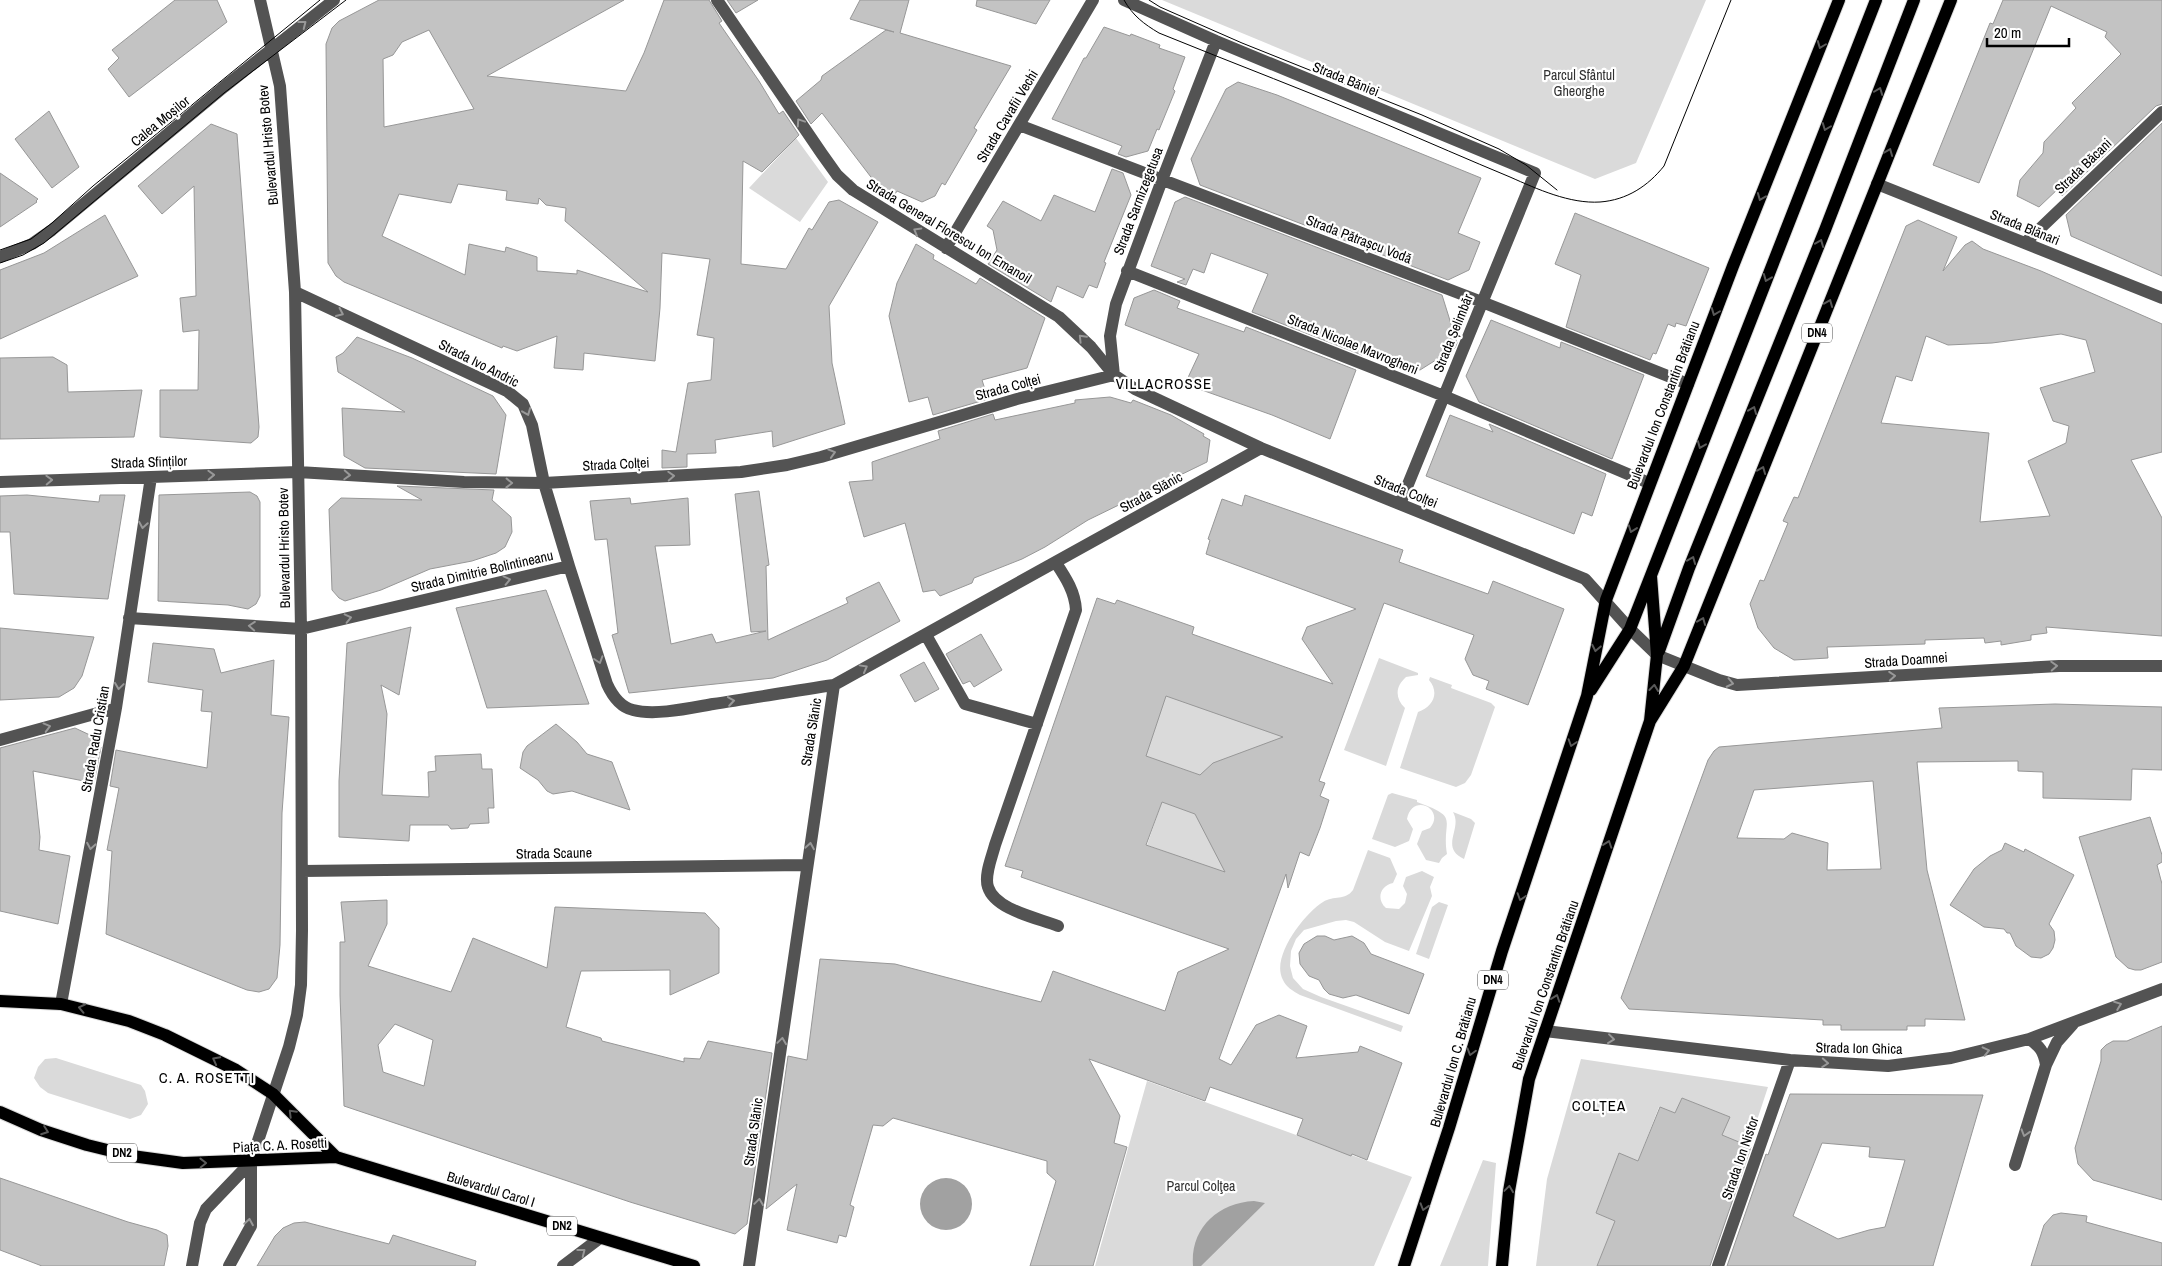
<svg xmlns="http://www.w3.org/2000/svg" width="2162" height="1266" font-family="'Archivo Narrow',sans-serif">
	<rect width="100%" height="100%" fill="#fff"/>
	<path fill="#dadada" d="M1162,0H1706L1636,163L1595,179Z
		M796,138L828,182L800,222L749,188Z
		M1379,658L1418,673V675L1406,677C1395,687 1395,698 1405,708L1386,766L1344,750Z
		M1430,677L1452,685L1451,688L1491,703L1495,707L1471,775L1465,783L1456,787L1400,768L1418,712C1433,707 1440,693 1429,680Z
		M1170,682L1286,738L1237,756L1213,763L1201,776L1175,766L1142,767Z
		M1392,793L1417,800V802C1462,818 1441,819 1447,854L1442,858L1439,863L1426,860L1417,844L1422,831L1430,828C1446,809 1412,792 1407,819L1413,829L1409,841L1395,847L1372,839L1388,795Z
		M1162,802L1195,814L1237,877L1147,845Z
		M1453,812L1471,819L1475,823L1464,859C1439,847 1463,829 1453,812Z
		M1368,850L1390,858L1397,874L1393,883C1380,886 1376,899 1386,908L1399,909L1405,903L1407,894L1403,886L1406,877L1422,871L1434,877L1430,887L1432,896L1409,951L1385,942L1354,922L1346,920L1336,921L1304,930L1296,939L1291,951L1290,966L1293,978L1303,989L1321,997L1403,1026L1401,1032L1300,995C1293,991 1286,987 1283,980C1270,957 1305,913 1323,902C1334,895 1345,901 1353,890Z
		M1439,902L1448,905L1429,959L1416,954L1432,907Z
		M56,1058L141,1085L145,1091L148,1104L141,1115L130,1119L48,1093L40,1087L34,1078L38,1067L45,1059Z
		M1581,1059L1768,1087L1733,1193L1722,1135L1730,1117L1682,1098L1675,1113L1659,1107L1638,1161L1619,1154L1596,1213L1615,1221L1597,1266H1536L1547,1179Z
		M1147,1081L1412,1177L1374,1266H1095Z
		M1483,1160L1496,1163L1488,1266H1440Z"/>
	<path fill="#a1a1a1" d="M920 1204a26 26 0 1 1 52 0a26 26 0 1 1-52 0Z
		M1254,1201L1265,1203L1201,1266H1193C1190,1229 1217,1203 1254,1201Z"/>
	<path fill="#c3c3c3" stroke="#979797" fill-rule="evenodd" d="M175,0H217L227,22L129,97L108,69L119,58L112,50Z
		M379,0H624L487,76L626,91L644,53L664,0H709L722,21L719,23L759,81L779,114L783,111L799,135L762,172L743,161L741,264L786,269L809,228L812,230L829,202L839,200L878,222L829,306L832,363L845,424L773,447L772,431L715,440L716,453L687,454V467L662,468V450L676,452L688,383L711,380L714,338L697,335L710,259L662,253L660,308L655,361L584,353L583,370L554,368L557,336L517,351L503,346L502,348L344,282L336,276L328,263L326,44L332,28L339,21ZM429,30L474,109L384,127L383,59L393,55L402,42ZM458,184L507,191L506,200L538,204L539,198L546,205L566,208L565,221L648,292L577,270V274L537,271V257L506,247L505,252L469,244L465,275L382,236L399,194L451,203Z
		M727,0H758L736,13Z
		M860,0H909L900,33L1011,66L974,128L977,130L945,185L942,183L935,196L922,202L897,191L890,202L822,113L811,124L796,101L821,80L822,76L886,30L894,32L850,19Z
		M977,0H1050L1036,24L976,6Z
		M2003,0H2162V104L2156,106L2062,196L2060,187L2039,207L2017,196L2020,180L2043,153L2044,142L2076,108L2072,103L2121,54L2105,37L2107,32L2051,6L1979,183L1933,165L1990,23L1993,24Z
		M1104,27L1130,36L1131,34L1160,45L1159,48L1185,57L1173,89L1175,91L1159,130L1157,129L1148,151L1126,157L1118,154L1122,146L1052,119L1084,58H1086Z
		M1238,82L1277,95L1481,178L1458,233L1480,242L1469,270L1448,280L1200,185L1191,159L1226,89Z
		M49,111L79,167L52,188L15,139Z
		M2162,123V276L2071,236L2066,215Z
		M211,124L237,134L259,427L258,437L251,443L160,437V390H198L199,330L183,332L180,298L196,296L194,186L162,214L138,186Z
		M1112,169L1123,173L1131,195L1104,262L1106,263L1097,288L1089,285L1083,298L1057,286L1051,302L988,264L997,250L993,230L987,226L1003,201L1041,221L1054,195L1095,212Z
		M0,173L38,199L36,201L37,202L0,227Z
		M1185,197L1442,295L1457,343L1455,348L1420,370L1365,346L1362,355L1252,312L1268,274L1211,253L1204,273L1193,269L1186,285L1177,282L1185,279L1151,266L1175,202Z
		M1575,213L1709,268L1686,326L1676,323L1675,327L1668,324L1656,354L1653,353L1650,360L1566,327L1581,275L1555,264Z
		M105,215L138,276L0,339V270L44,253Z
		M1918,220L1957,237L1943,271L1965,245L1972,241L1983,249L2041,271L2162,324V452L2131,460L2162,518V636L2046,627L2047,633L2031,635V640L2001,645V641L1985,643L1984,638L1925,640V644L1827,647L1828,658L1794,660L1774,648L1758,628L1750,604L1760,580L1764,581L1788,523L1783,521L1794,497L1798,498L1906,226ZM2061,334L2086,340L2095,372L2040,388L2053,421L2069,426L2066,443L2028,461L2050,516L1980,522L1989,433L1881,423L1896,376L1912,381L1926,336L1948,345L1992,343Z
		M916,244L934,255L933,259L976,284L980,278L1045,318L1027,368L982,380L988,399L933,415L928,397L909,402L889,316L897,283Z
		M1154,290L1180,301L1177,308L1244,332L1246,327L1356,370L1330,439L1272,415L1185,384L1199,354L1125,325L1134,298Z
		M1491,320L1560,348L1561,342L1644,375L1612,459L1479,402L1466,376Z
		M357,337L412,358L493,396L506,415L496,474L365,468L344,456L342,408L405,412L338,372L336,357L343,353Z
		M53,357L67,365L68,392L142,390L134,437L0,439V358Z
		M1110,397L1131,403L1133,400L1171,415L1204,434L1203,436L1210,440L1207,462L1088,520L1045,547L1022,559L974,578L972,583L940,596L935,590L923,592L905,523L864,537L849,482L873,480L872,462L940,439L938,431L993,414L995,420L1075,403V400Z
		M1450,415L1493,432L1489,424L1606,474L1592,516L1582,512L1574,534L1426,476Z
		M397,486L494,490L492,500L511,517L512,532L505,547L496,553L472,561L430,569L381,590L345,601L339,598L332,590L329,509L341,498L422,500Z
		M759,491L769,565L766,566L768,640L848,603L846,598L879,582L900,621L827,660L773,678L629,693L612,635L618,633L607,539L595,540L590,501L630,498L631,504L688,498L690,545L655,546L671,644L712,634L716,643L766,631L751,632L735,494Z
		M250,492L257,496L260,502V596L256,604L248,609L228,605L158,601L159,495Z
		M27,495L99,502L100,495H125L108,599L14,594L10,532H0V496Z
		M1245,495L1403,550L1399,562L1488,594L1493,581L1564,609L1528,705L1486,689L1489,681L1473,675L1465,659L1474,635L1384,603L1319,781L1325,783L1320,796L1329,800L1320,828L1309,856L1300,852L1288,888L1286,874L1219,1059L1231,1065L1256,1025L1279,1015L1307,1026L1296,1058L1358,1052L1360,1046L1402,1063L1367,1160L1352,1154L1351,1156L1297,1135L1303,1119L1210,1087L1205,1101L1089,1059L1120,1116L1114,1143L1127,1147L1093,1266H1030L1056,1181L1047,1173V1161L893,1118L883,1126L873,1125L850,1205L854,1207L846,1237L839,1235L837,1243L787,1230L797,1184L766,1209L788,1056L807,1060L820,959L895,964L1041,1002L1053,971L1165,1011L1178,972L1229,949L1021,877L1023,871L1005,866L1097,598L1115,604L1117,600L1194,627L1192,634L1333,684L1302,639L1307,627L1356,609L1206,554L1210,540L1208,539L1222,499L1242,506ZM1166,696L1283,737L1213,763L1200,775L1146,756ZM1162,802L1195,814L1225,872L1146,845Z
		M546,590L589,704L487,708L456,608Z
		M411,627L399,695L381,685L387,714L382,795L429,797L428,772L436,771L435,756L481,754L482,769H492L494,808H488L489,823L470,824L468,828L451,829L448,825H410L409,841L339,837V781L347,643Z
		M0,628L94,637L82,676L74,688L59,697L0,700Z
		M981,634L1002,670L974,687L970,681L963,684L946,654Z
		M153,643L214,649L221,673L274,660L271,715L289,717L282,813L280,945L277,978L269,989L259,992L247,990L106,934L112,851L107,850L119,788L110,786L116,750L207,768L212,712L201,711L203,690L148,682Z
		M924,662L939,689L915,702L900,675Z
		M2055,704L2162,707V770L2132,769L2131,800L2043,798V772L2018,771V761L1917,762L1927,870L1965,1020L1925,1019V1026H1907V1030H1841V1025H1823V1020L1629,1009L1621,998L1708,760L1714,751L1719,747L1942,728L1939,708ZM1873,781L1881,869L1827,870L1828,843L1792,833L1784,839L1737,838L1754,790Z
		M556,724L577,742L587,754L612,762L630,810L572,791L553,794L547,791L538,780L520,768L523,752L527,746Z
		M75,728L92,736L90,745L101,747L94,783L33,771L40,837L39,850L70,856L58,924L0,911V748Z
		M2150,817L2162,855V862L2157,865L2162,884V962L2141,970H2135L2128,968L2116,957L2079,837Z
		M2005,843L2024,852L2025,849L2074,875L2049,924L2054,931L2055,940L2053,948L2049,954L2041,958L2031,957L2016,946L2010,933H2007L2004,929L1984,927L1950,905L1974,869L1990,856L2002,850Z
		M387,900V924L368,966L451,992L473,938L547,968L555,907L705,913L719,928V973L670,995V970L581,971L566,1027L601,1038L602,1041L684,1062V1058L700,1059L708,1041L772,1053L747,1224L735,1234L630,1202L344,1106L340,995V942H345L341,902ZM395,1024L433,1040L424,1086L383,1072L378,1045Z
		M1317,936H1325L1334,940L1352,936L1364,943L1371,954L1424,974L1409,1014L1356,995L1343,998L1329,994L1324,989L1319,980L1309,976L1300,964L1299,953L1304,944Z
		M2162,1026V1200L2093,1180L2078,1164L2075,1148L2101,1061V1050L2106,1045L2113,1041H2127Z
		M1790,1094L1983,1095L1933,1266H1727L1766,1154L1768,1155ZM1822,1143L1870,1147L1869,1157L1905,1160L1885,1227L1869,1230L1838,1239L1793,1216Z
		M1682,1098L1730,1117L1722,1135L1751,1147L1710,1266H1597L1615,1221L1596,1213L1619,1153L1638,1161L1660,1107L1675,1113Z
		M0,1178L128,1222L157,1230L167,1235L168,1246L164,1266H42L0,1250Z
		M2061,1213L2087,1216L2086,1222L2162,1243V1266H2031L2044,1225L2053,1215Z
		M305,1222L389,1244L393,1235L476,1261L475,1266H257L275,1236L283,1228L294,1223Z"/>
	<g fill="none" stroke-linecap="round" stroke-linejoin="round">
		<g stroke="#dbdbdb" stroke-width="14">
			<path id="major" d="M1659,651L1689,568L1825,230L1914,0
				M1591,690L1630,629L1876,0
				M1650,721L1684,666L1951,0
				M0,1001L61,1004L129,1021L165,1035L236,1070L273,1094L336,1157
				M0,1112L41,1130L87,1145L132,1156L183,1163L336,1157L694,1266
				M1404,1266L1449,1128L1502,951L1587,696L1606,600L1733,266L1839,0
				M1502,1266L1509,1191L1529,1079L1650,721L1657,655L1651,576"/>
		</g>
		<path stroke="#535353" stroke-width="12" d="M717,0L822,154L837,175L853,190L1059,317L1091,347L1114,375L1135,389L1261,448L1585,579L1630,629L1657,655L1719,680L1737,685L2059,666H2162
			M1124,0L1216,41L1535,173L1400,504
			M1019,125L1482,302L1688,384
			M1877,184L2162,298
			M2025,243L2162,112
			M946,248L1093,0
			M0,257L32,244L52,230L224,87L334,0
			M1127,271L1444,396L1649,483
			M295,292L507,391L523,404L532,425L544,483L569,566
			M1114,375L1110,336L1116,304L1162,180L1216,41
			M0,482L298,472L464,482L544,483L741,472L787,465L821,457L1017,399L1114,375
			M1056,563C1066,578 1075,592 1076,610L995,845C992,857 984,875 988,887C995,910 1038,918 1058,926
			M129,618L301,629L569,566L607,684C612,695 620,707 633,710C655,716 690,708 713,704C753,698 793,691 834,685
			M926,635L965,704L1037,724
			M0,740L116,708
			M302,871L807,865
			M61,1004L116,708L151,477
			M1545,1031L1790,1060L1888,1066L1951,1058L2029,1039L2162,989
			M2046,1065L2057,1042L2073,1024
			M2015,1165L2046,1065C2044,1052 2040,1046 2029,1039
			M192,1266L200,1223L206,1209L251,1162
			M229,1266L251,1226V1162L289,1047L297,1015L301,985L302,930L301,629L295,292L280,86L260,0
			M563,1266L600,1238
			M749,1266L834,685L1261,448
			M1718,1266L1790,1060"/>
		<use href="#major" stroke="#000" stroke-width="12"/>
		<path stroke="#000" stroke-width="1" d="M1124,0C1133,16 1144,24 1159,33C1235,64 1312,93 1388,125C1428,142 1469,160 1510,177C1537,189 1570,204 1600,202C1627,200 1648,186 1664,166L1731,0
			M1149,0L1160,7L1242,43L1422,115L1499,149L1526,165L1557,190
			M0,250L31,239L52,223L93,186L320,0
			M0,263L23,255L44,243L224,93L346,0"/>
	</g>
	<defs><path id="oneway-chevron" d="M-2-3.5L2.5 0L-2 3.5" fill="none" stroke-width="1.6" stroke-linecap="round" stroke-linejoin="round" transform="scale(1.25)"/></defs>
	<g stroke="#989898">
		<use href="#oneway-chevron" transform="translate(303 24) rotate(-38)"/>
		<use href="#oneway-chevron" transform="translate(800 122) rotate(-124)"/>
		<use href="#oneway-chevron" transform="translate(917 231) rotate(-150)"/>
		<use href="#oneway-chevron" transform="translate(340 313) rotate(25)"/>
		<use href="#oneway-chevron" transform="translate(1082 338) rotate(-134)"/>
		<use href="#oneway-chevron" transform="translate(527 412) rotate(68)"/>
		<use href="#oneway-chevron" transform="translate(832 453) rotate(-17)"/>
		<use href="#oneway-chevron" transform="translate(211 475) rotate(-2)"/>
		<use href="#oneway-chevron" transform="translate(347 475) rotate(3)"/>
		<use href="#oneway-chevron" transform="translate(671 476) rotate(-3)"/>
		<use href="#oneway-chevron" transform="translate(49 480) rotate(-2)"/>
		<use href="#oneway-chevron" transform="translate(509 483) rotate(1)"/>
		<use href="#oneway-chevron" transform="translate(143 525) rotate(99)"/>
		<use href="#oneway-chevron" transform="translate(507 580) rotate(-13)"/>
		<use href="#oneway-chevron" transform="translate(348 618) rotate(-13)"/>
		<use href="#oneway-chevron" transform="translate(252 626) rotate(-176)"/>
		<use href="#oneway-chevron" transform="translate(599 660) rotate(72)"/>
		<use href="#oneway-chevron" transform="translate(2054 666) rotate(-3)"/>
		<use href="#oneway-chevron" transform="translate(864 668) rotate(-29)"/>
		<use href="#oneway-chevron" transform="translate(1892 676) rotate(-4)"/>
		<use href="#oneway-chevron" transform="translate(1730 683) rotate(12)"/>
		<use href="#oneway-chevron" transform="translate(119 686) rotate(98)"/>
		<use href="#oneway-chevron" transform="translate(731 701) rotate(-9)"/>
		<use href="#oneway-chevron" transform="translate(47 727) rotate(-15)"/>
		<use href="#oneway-chevron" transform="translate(91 846) rotate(100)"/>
		<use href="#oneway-chevron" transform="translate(810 846) rotate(-81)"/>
		<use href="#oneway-chevron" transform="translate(2118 1005) rotate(-21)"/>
		<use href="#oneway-chevron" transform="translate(1611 1039) rotate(7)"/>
		<use href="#oneway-chevron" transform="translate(782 1041) rotate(-82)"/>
		<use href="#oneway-chevron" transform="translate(1986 1051) rotate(-13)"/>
		<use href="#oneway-chevron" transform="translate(1825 1063) rotate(4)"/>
		<use href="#oneway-chevron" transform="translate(2025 1133) rotate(107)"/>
		<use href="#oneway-chevron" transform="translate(759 1202) rotate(-82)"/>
		<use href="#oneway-chevron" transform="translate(249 1222) rotate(-81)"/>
		<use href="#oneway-chevron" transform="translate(582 1252) rotate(-38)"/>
	</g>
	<g stroke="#595959">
		<use href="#oneway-chevron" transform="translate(1821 45) rotate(111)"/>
		<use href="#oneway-chevron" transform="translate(1879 91) rotate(-69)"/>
		<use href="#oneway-chevron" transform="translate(1826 127) rotate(111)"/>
		<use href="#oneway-chevron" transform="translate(1889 152) rotate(-68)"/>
		<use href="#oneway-chevron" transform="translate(1761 197) rotate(112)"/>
		<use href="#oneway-chevron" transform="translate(1820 243) rotate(-68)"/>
		<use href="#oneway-chevron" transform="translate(1767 278) rotate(112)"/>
		<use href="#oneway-chevron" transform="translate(1829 303) rotate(-68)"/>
		<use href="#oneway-chevron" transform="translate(1715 312) rotate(111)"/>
		<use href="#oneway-chevron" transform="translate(1753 410) rotate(-68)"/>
		<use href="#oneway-chevron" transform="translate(1701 445) rotate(112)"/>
		<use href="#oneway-chevron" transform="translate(1762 470) rotate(-68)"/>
		<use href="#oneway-chevron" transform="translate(1632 529) rotate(110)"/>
		<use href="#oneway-chevron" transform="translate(1692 560) rotate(-68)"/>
		<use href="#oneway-chevron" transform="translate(1702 621) rotate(-68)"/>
		<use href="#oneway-chevron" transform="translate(1596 648) rotate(101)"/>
		<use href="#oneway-chevron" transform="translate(1654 688) rotate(-84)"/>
		<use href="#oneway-chevron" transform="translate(1572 743) rotate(108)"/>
		<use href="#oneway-chevron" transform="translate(1608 844) rotate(-71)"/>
		<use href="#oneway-chevron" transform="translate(1521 897) rotate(108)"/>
		<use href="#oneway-chevron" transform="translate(1556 998) rotate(-71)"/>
		<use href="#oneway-chevron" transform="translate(82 1008) rotate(-168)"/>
		<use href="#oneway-chevron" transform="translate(1471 1052) rotate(106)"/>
		<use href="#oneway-chevron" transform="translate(216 1060) rotate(-152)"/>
		<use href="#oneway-chevron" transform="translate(292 1113) rotate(-135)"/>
		<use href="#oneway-chevron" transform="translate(45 1131) rotate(20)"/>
		<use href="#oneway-chevron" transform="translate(203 1163) rotate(-1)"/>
		<use href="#oneway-chevron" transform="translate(1509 1189) rotate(-82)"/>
		<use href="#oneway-chevron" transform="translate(1424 1207) rotate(107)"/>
	</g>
	<g text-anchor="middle" stroke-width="4.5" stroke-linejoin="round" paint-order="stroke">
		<g fill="#fff" stroke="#4c4c4c" stroke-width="1">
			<rect x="1802" y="323.5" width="30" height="19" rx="4"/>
			<rect x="1478" y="970.5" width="30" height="19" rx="4"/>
			<rect x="107" y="1143.5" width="30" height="19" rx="4"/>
			<rect x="547" y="1216.5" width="30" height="19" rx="4"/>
		</g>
		<g font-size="12" font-weight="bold" fill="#000">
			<text x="1817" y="337">DN4</text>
			<text x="1493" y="984">DN4</text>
			<text x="122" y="1157">DN2</text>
			<text x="562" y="1230">DN2</text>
		</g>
		<g font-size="14" fill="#313131" stroke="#fff">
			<text x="1579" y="80">Parcul Sfântul<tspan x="1579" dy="16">Gheorghe</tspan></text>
			<text x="1201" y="1191">Parcul Colţea</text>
		</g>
		<g font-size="14" fill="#000" stroke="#fff">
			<text transform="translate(1346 79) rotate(22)" y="5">Strada Băniei</text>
			<text transform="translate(1007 116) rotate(-59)" y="5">Strada Cavafii Vechi</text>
			<text transform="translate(160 121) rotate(-39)" y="5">Calea Moșilor</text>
			<text transform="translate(268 145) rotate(-95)" y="5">Bulevardul Hristo Botev</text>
			<text transform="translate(2083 166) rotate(-44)" y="5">Strada Băcani</text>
			<text transform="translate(1138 201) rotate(-69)" y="5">Strada Sarmizegetusa</text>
			<text transform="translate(2025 227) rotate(22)" y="5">Strada Blănari</text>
			<text transform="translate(949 231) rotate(31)" y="5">Strada General Florescu Ion Emanoil</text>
			<text transform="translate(1359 239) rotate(21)" y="5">Strada Pătrașcu Vodă</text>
			<text transform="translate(1453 333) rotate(-68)" y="5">Strada Șelimbăr</text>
			<text transform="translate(1353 344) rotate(22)" y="5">Strada Nicolae Mavrogheni</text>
			<text transform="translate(479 363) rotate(27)" y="5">Strada Ivo Andric</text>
			<text transform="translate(1008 387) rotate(-15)" y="5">Strada Colței</text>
			<text transform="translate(1663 405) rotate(-69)" y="5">Bulevardul Ion Constantin Brătianu</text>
			<text transform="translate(149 462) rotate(-2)" y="5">Strada Sfinților</text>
			<text transform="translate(616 464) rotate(-3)" y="5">Strada Colței</text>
			<text transform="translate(1406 491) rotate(22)" y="5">Strada Colței</text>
			<text transform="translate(1151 492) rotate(-29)" y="5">Strada Slănic</text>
			<text transform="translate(284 548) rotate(-91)" y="5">Bulevardul Hristo Botev</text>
			<text transform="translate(482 571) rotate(-13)" y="5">Strada Dimitrie Bolintineanu</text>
			<text transform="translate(1906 660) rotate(-4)" y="5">Strada Doamnei</text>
			<text transform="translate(811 732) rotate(-81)" y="5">Strada Slănic</text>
			<text transform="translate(95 739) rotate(-80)" y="5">Strada Radu Cristian</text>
			<text transform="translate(554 853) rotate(-1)" y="5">Strada Scaune</text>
			<text transform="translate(1545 985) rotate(-71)" y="5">Bulevardul Ion Constantin Brătianu</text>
			<text transform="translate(1859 1048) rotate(1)" y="5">Strada Ion Ghica</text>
			<text transform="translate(1453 1062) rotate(-74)" y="5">Bulevardul Ion C. Brătianu</text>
			<text transform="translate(753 1132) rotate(-82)" y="5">Strada Slănic</text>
			<text transform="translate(280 1145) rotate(-3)" y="5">Piața C. A. Rosetti</text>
			<text transform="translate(1740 1158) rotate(-71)" y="5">Strada Ion Nistor</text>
			<text transform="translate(491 1189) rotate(17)" y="5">Bulevardul Carol I</text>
		</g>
		<g font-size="15" letter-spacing="1" fill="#000" stroke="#fff">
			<text x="1164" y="389">VILLACROSSE</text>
			<text x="207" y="1083">C. A. ROSETTI</text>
			<text x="1599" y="1111">COLȚEA</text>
		</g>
	</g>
	<path d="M1987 38v8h82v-8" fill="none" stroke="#000000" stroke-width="2.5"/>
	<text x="1994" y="38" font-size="15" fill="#000000" stroke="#ffffff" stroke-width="4" paint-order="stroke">20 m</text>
</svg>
